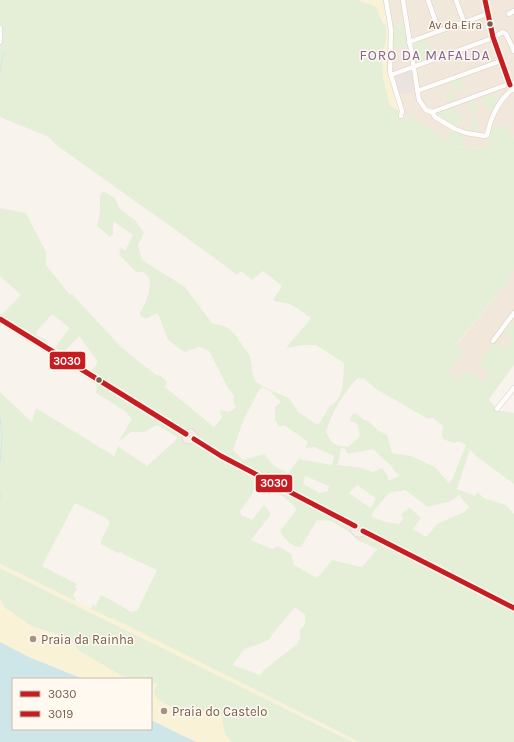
<svg xmlns="http://www.w3.org/2000/svg" width="514" height="742" font-family="Karla,sans-serif">
	<rect width="100%" height="100%" fill="#f8f4ed"/>
	<path fill="#f1e7db" d="M383,0H514V138L502,124L498,128L493,126L485,148L456,146L415,119L400,120L398,119L397,115L399,111L387,72L389,31Z
		M514,269V363L487,398L438,367L505,285Z"/>
	<path fill="#ebe4de" d="M412,69L415,90L413,91V92L399,95L394,78L395,75Z"/>
	<path fill="#e5efd8" fill-rule="evenodd" d="M0,0H359L376,7L382,21L386,26V43L382,53L390,105L399,111L397,115L398,119L402,120L406,118L415,119L456,146L485,148L493,126L498,128L502,124L514,138V269L505,285L456,344L464,351L450,370L449,374L453,377L454,375L458,378L466,371L474,374L483,381L489,372L478,364L495,342L505,349L513,339L503,331L510,320L514,323V365L489,399L497,410L514,413V484L476,456L470,449L457,489L475,496L477,492L484,498L506,505L514,514V742H359L112,618H110L91,609L93,604L95,607L101,595C112,600 121,606 131,612L137,611L157,570L135,560L120,552L118,553L101,544V541L110,522L104,517L75,503L42,566L77,584L75,587L77,588L73,596L76,598L75,601L0,564V389L1,393L32,422L36,408L114,456L118,446L147,466L176,440L177,437L157,425L144,432H131L118,442L132,419L125,411L96,393L97,385L0,324V313L2,314L21,295L0,276V208L26,213L46,252V265L70,295L72,294L121,347L156,375L161,376L167,382L165,387L214,427L222,418L220,412L222,410L230,412L236,407L233,400L234,396L228,388L209,351L200,347L184,352L168,340L159,316L157,313C150,316 147,322 140,315V312C145,307 152,286 149,279C148,275 146,274 143,272H136L119,254L121,247L125,251L133,235L113,221V234L110,237L97,226L100,212V196L103,191L115,198L120,209L135,220L144,233L138,245L142,260L185,287L212,323L226,327L234,333L250,356L253,375L256,382L270,390L289,398L298,412L318,425L330,406C345,399 343,377 344,363L316,345H303L286,348L311,318C304,314 297,307 289,304C283,302 279,303 273,300L282,286L263,271L252,280L241,271L237,275C178,230 115,188 55,144L49,137L0,117ZM52,314L69,328L55,348L48,344L47,340L36,335L37,331ZM79,336L98,362L94,368L90,370L65,351ZM358,378L364,379L376,389L428,419L433,418L443,426C441,440 441,439 455,443L458,441L466,445L452,480L449,483L435,467L411,456L392,453L387,435L378,430L368,421L364,420L356,413L352,414L350,419L352,422L357,423L360,436L348,447L336,445L331,441L326,432C332,412 343,393 358,378ZM262,387L271,392L281,402L275,407V420L279,427L284,425L308,442L305,448L314,447L334,456L332,465L299,459L288,473L274,466L264,454L243,460L233,450L243,421L259,390ZM341,448L345,449L348,454L373,449L391,466L399,476L388,481V476L382,468L373,472L358,467L337,465L339,460ZM305,476L329,486L328,491L320,493L303,484ZM257,482L265,487L268,492C283,494 286,499 297,509L280,531C285,539 291,547 301,547L317,520C322,521 326,520 331,521L351,533L357,540L377,549L362,567L332,560L317,578L294,565L291,554L278,546L272,549L251,540L271,514L264,505L252,520L241,515L240,511L251,496ZM357,485L376,498L371,508L349,493ZM405,490L428,507L451,501L459,495L469,507L464,512L437,524L426,537L413,529L421,518L410,508C405,510 403,511 401,516L404,518L399,524L386,522L372,517L373,512L389,493ZM295,607L305,615V624L300,630V638L297,644L264,670L260,675L233,665L244,649L257,645L268,640Z
		M405,23L408,47L393,48V25Z
		M427,38L434,57L416,64L414,63L411,44Z
		M461,77L465,87L452,92L456,101L450,104L446,94L452,91L449,82Z
		M492,92V95L500,100L492,112L484,106L480,96Z
		M474,99L478,110L473,115L478,124L477,134L471,133L473,115L467,101Z
		M455,106L459,116H464L457,129L435,114Z
		M453,130L464,135L462,146L456,145L447,139Z
		M0,568L353,742H232C223,736 223,724 222,715L210,707L194,720L157,699C153,693 153,691 158,684L151,683V679H127L79,651L73,643L53,633L31,626L5,608L0,599Z"/>
	<path fill="#faf2d7" d="M359,0H383L389,31L387,72L399,111L390,105L383,78L382,53L386,43V26L382,21L376,7Z
		M0,564L110,618H112L358,742H353L0,568Z
		M0,599L5,608L31,626L53,633L73,643L79,651L127,679H83L29,657L0,642Z
		M151,683L158,684C153,690 153,693 157,699L194,720L201,715L210,707L222,715C223,724 223,736 232,742H196L151,720Z"/>
	<path fill="#cfe6e8" d="M0,642L29,657L83,679H13V729H151V720L196,742H0Z"/>
	<g fill="none" stroke-linecap="round" stroke-linejoin="round">
		<path stroke="#cfe6e8" stroke-width="1" d="M0,71L4,52
			M0,418L2,435L0,462
			M0,492V500"/>
		<g stroke="#d6d0c8" stroke-width="5.5">
			<path id="minor" d="M386,0L391,30L390,72L402,111L401,116
				M403,0L419,100L426,110L432,112L435,117L455,129L466,133L485,136L487,135C491,117 498,100 513,89
				M428,0L439,31
				M456,0L464,22
				M485,0L493,37L510,85L514,90
				M509,14L514,11
				M0,28V42
				M409,42L487,14
				M391,75L490,39L503,32L506,34L514,51
				M417,91L501,61
				M432,112L506,85L514,83
				M493,341L514,313
				M497,409L514,388"/>
		</g>
		<g stroke="#d9d1cb" stroke-width="7">
			<path id="major" d="M0,319L186,434
				M186,434V440L192,441L194,439
				M186,434L191,432L195,436L194,439
				M194,439L221,456L355,526
				M355,526L354,531L356,533L360,534L363,531
				M363,531L514,608"/>
		</g>
		<use href="#minor" stroke="#fefdfc" stroke-width="4.5"/>
		<use href="#major" stroke="#f3eee6" stroke-width="6"/>
		<g stroke="#fff9f0" stroke-width="8">
			<path id="bus-1" d="M0,319L186,434
				M194,439L221,456L355,526
				M363,531L514,608"/>
		</g>
		<g stroke="#fff9f0" stroke-width="8">
			<path id="bus-2" d="M485,0L493,37L510,85"/>
		</g>
		<use href="#bus-1" stroke="#c61d23" stroke-width="5"/>
		<use href="#bus-2" stroke="#c61d23" stroke-width="5"/>
	</g>
	<g fill="#775d4d" stroke="#fff9f0" stroke-width="1.5">
		<circle cx="490" cy="24" r="3.5"/>
		<circle cx="99" cy="380" r="3.5"/>
	</g>
	<g fill="#a49285" stroke="#fff9f0" stroke-width="1.5">
		<circle cx="33" cy="639" r="4"/>
		<circle cx="164" cy="711" r="4"/>
	</g>
	<g text-anchor="middle" stroke-width="3" stroke-linejoin="round" paint-order="stroke">
		<g font-size="12" fill="#775d4d" stroke="#fff9f0" text-anchor="end">
			<text x="482" y="29">Av da Eira</text>
		</g>
		<g font-size="13" fill="#775d4d" stroke="#fff9f0" text-anchor="start">
			<text x="41" y="644">Praia da Rainha</text>
			<text x="172" y="716">Praia do Castelo</text>
		</g>
		<g font-size="14" letter-spacing="1" fill="#856593" stroke="#fff9f0">
			<text x="425" y="60">FORO DA MAFALDA</text>
		</g>
	</g>
	<g stroke="#fff9f0" stroke-width="1.5">
		<rect x="49" y="351" width="37" height="19" rx="4" fill="#c61d23"/>
		<rect x="255" y="474" width="38" height="19" rx="4" fill="#c61d23"/>
	</g>
	<g font-size="11" text-anchor="middle" font-weight="bold" fill="#fff">
		<text x="67" y="365">3030</text>
		<text x="274" y="487">3030</text>
	</g>
	<rect x="12" y="678" width="140" height="52" fill="#fff9f0" stroke="#c9bbaf"/>
	<rect x="20" y="691" width="20" height="6" fill="#c61d23" stroke="#c9bbaf"/>
	<text x="48" y="698" font-size="12" fill="#775d4d">3030</text>
	<rect x="20" y="711" width="20" height="6" fill="#c61d23" stroke="#c9bbaf"/>
	<text x="48" y="718" font-size="12" fill="#775d4d">3019</text>
</svg>
